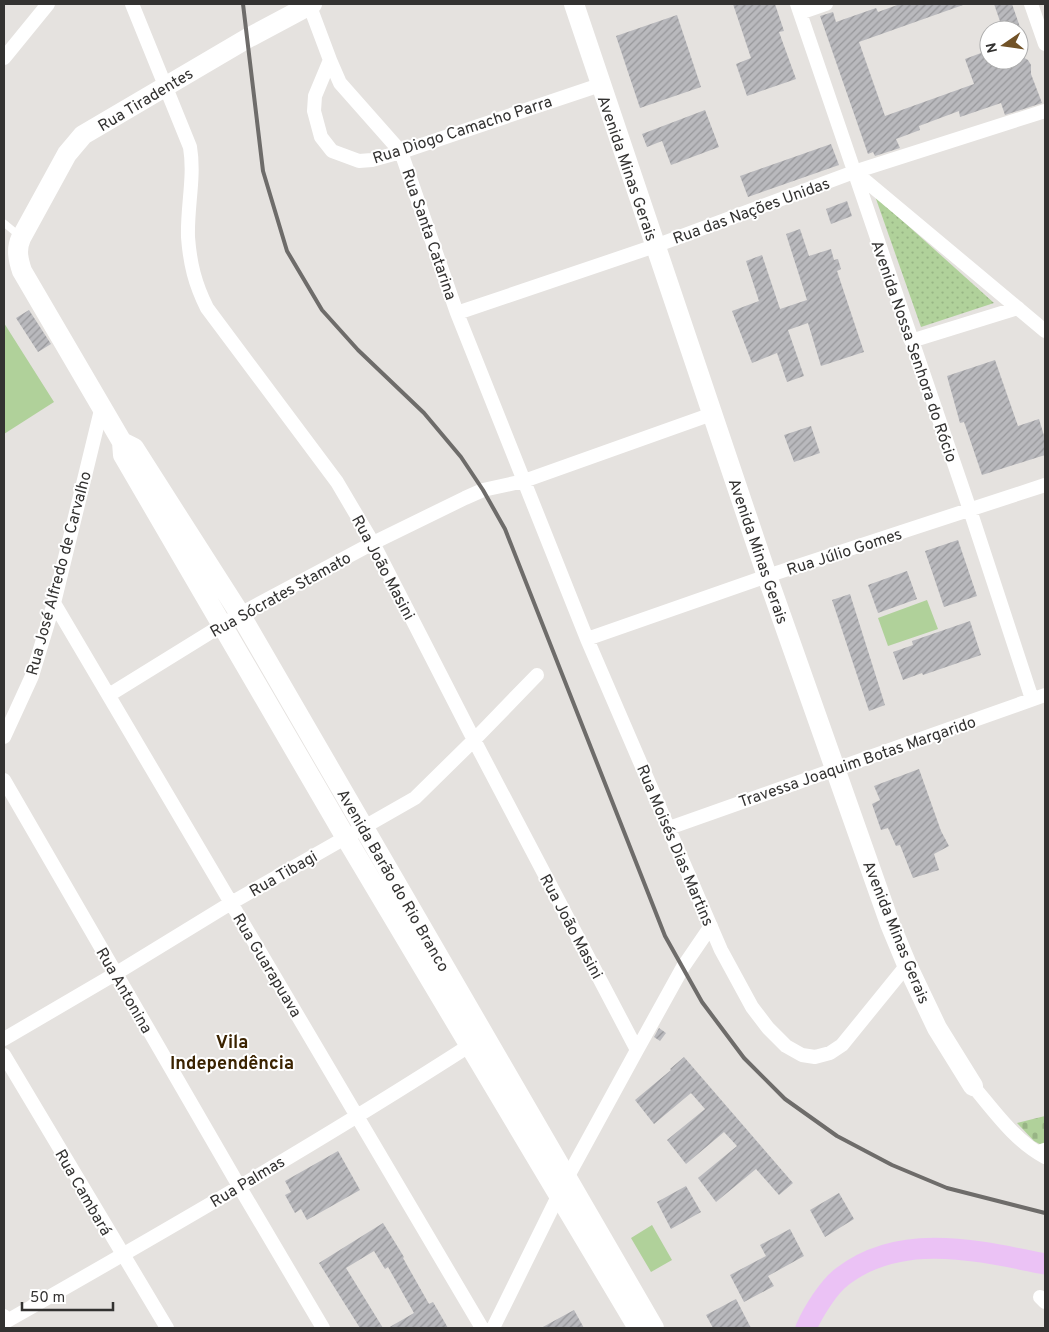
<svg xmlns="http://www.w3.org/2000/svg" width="1049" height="1332" font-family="Overpass,sans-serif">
	<defs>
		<pattern id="green-dots" width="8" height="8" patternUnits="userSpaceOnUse" patternTransform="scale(1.25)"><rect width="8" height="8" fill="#b0d19a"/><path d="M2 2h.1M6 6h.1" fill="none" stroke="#98b485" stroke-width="1.8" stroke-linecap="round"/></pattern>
		<pattern id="cemetery-stones" width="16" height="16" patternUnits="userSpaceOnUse" patternTransform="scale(1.25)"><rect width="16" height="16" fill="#b0d19a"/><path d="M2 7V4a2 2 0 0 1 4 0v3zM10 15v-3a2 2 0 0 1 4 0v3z" fill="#98b485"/></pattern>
		<pattern id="building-hatch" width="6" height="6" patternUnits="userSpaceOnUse" patternTransform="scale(1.25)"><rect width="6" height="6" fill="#b9b9bd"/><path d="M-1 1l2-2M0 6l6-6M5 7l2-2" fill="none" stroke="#97979a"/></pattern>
	</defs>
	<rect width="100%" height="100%" fill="#e5e2df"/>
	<path fill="url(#green-dots)" d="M875,196L994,303L921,327Z"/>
	<path fill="url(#cemetery-stones)" d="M1045,1116V1147L1034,1141L1017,1123Z"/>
	<path fill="#b0d19a" d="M4,323L54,402L4,434Z
		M927,600L938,629L888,646L878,618Z
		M652,1225L672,1260L651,1272L631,1238Z"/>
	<path fill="url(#building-hatch)" d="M733,4H775L784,31L779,32L796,79L747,96L736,64L751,58Z
		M900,4H963V5L859,42L885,116L974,84L965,59L989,50V60H1019V55L1028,60L1031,65V74L1042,103L1005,115L1001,103L960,117L959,111L919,126L920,130L896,139L900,148L875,156L873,152L868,154L820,16L833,12L836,22L876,8L878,12Z
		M994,4H1012L1021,30H1003Z
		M677,15L701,87L640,108L616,36Z
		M705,110L719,147L671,165L662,141L647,147L642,134Z
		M831,144L839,165L748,197L740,176Z
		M847,201L852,216L831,224L826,209Z
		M800,229L809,256L831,249L834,260L838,259L841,269L837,271L864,352L821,366L808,323L788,330L804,376L787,382L777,353L752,363L732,311L759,301L746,261L762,255L780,309L807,300L786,234Z
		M29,310L51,344L38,352L16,318Z
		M995,360L1018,426L1039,419L1045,439V455L982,475L964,422L960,423L947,376Z
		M811,426L820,453L794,462L784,435Z
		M958,540L977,596L944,607L925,551Z
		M907,571L917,599L878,613L868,585Z
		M850,594L885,705L869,711L832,600Z
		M970,621L981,655L923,675L922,673L903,680L893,652L913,645L912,641Z
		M919,769L941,831L949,846L934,854L939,870L913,878L900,845L896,846L888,828L881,830L872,804L880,800L874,786Z
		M659,1028L666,1033L660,1041L654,1037Z
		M684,1057L793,1183L779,1195L756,1169L716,1202L698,1178L737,1146L724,1132L686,1164L667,1140L705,1109L691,1093L654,1124L635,1100L671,1070L670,1069Z
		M338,1151L360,1190L307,1220L301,1209L295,1213L285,1195L291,1192L285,1181Z
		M686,1186L701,1212L671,1229L657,1202Z
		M839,1193L854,1219L825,1237L810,1210Z
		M383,1223L404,1257L403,1258L429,1304L433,1302L448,1328H388L414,1313L388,1267L385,1269L374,1251L346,1268L383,1328H360L319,1263Z
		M790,1229L804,1256L768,1276L774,1286L744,1302L730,1275L766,1256L760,1245Z
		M736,1299L751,1328H713L706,1315Z
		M574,1310L584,1328H541Z"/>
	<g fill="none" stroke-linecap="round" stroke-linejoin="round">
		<path stroke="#fff" stroke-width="7" d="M4,223L21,237
			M1033,1150L1045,1146"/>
		<path stroke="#fff" stroke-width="14" d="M132,4L190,147C195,177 187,206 188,237C190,264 195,284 207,308L337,482L373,543L474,740L637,1050
			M309,4L330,60L340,83L401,152L457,313L524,481L587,639L721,950L752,1007L768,1028L786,1046L802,1055L815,1057L830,1053L842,1045L907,965
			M797,4L970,510L1032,699
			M1031,4L1045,44
			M800,13L826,4
			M4,58L48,4
			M330,60L315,96L314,111L321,137L332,151L359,161L372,160L401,152L600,85
			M855,172L1045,331
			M457,313L655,246L854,172L1045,111
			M911,341L1018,308
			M54,603L482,1328
			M587,639L767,576L1045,485
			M109,695L240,614L373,543L465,498L483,490L524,481L712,414
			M4,737L32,676L54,603L102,406
			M4,780L239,1186L323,1328
			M669,828L1045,695
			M4,1039L115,974L231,903L415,798L474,740L537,675
			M4,1055L167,1328
			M973,1086C995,1112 1015,1141 1045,1157
			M1040,1297L1045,1302
			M4,1316L7,1321C165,1231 323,1140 475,1042
			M493,1328L567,1178L637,1050L683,967L711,926"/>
		<path stroke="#fff" stroke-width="20" d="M312,4L248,38L83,135L67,154L21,238C16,249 18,259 22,271L122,442L123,455C198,582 271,711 346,838C442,1002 540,1165 638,1328
			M574,4L767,576L890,924L907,965L937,1028L973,1086
			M122,442L134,448L240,614L654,1328"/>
		<path stroke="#ebc2f5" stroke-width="21" d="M806,1328C813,1312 829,1286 843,1276C902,1231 979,1251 1045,1264"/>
		<path stroke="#6e6c6a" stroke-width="4" d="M243,4L263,171L287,251L322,310L358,350L424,413L461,457L483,490L505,529L665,936L702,1002L744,1058L785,1099L837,1136L892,1165L947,1188L1045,1213"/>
	</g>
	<g text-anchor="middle" stroke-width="4" stroke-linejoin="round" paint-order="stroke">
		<g font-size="16" fill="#333231" stroke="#fff">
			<text transform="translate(145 99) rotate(-31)" y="6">Rua Tiradentes</text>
			<text transform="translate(462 129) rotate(-18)" y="6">Rua Diogo Camacho Parra</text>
			<text transform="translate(628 168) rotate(71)" y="6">Avenida Minas Gerais</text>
			<text transform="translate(751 210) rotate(-20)" y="6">Rua das Nações Unidas</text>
			<text transform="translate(430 234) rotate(71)" y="6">Rua Santa Catarina</text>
			<text transform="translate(915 351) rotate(71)" y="6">Avenida Nossa Senhora do Rócio</text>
			<text transform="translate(759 551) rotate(71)" y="6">Avenida Minas Gerais</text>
			<text transform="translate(844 551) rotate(-18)" y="6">Rua Júlio Gomes</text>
			<text transform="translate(384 567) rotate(62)" y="6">Rua João Masini</text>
			<text transform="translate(58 573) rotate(-75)" y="6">Rua José Alfredo de Carvalho</text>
			<text transform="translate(280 594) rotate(-29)" y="6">Rua Sócrates Stamato</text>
			<text transform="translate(857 761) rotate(-19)" y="6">Travessa Joaquim Botas Margarido</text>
			<text transform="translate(676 845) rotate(67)" y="6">Rua Moisés Dias Martins</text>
			<text transform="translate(283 873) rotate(-30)" y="6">Rua Tibagi</text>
			<text transform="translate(394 880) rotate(60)" y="6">Avenida Barão do Rio Branco</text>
			<text transform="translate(572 926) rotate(62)" y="6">Rua João Masini</text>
			<text transform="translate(897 932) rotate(68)" y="6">Avenida Minas Gerais</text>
			<text transform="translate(268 965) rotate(59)" y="6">Rua Guarapuava</text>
			<text transform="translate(125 990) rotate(60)" y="6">Rua Antonina</text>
			<text transform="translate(247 1181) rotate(-31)" y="6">Rua Palmas</text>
			<text transform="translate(84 1192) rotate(60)" y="6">Rua Cambará</text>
		</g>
		<g font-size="18" font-weight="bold" fill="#3b2300" stroke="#fff">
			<text x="232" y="1048">Vila<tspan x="232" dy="21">Independência</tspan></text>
		</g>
	</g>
	<rect width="1049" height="1332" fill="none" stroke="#333231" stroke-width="10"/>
	<g transform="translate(1004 45) rotate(257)"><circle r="24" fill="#ffffff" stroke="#adadad"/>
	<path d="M0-4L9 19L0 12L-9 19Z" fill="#715227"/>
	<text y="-8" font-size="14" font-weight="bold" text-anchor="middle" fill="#333231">N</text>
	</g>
	<path d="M22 1302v8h91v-8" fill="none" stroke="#333231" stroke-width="2.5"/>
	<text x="30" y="1302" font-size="15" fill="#333231" stroke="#ffffff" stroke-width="4" paint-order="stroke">50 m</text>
</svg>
